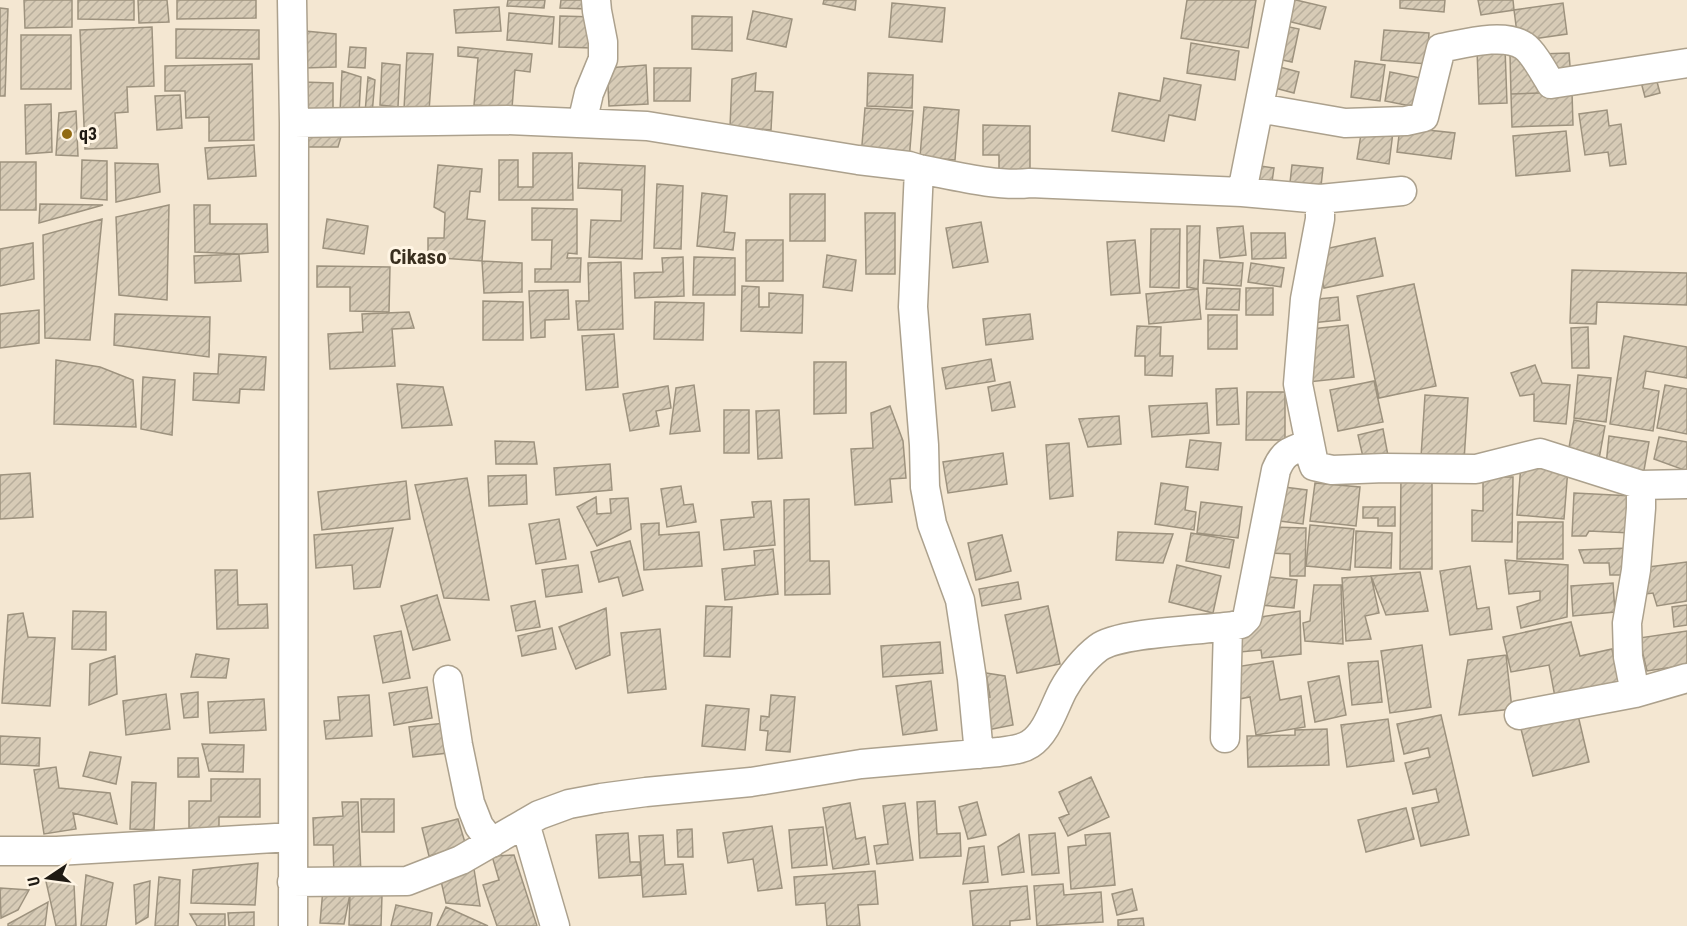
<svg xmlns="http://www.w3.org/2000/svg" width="1687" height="926" font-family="'Roboto Condensed',sans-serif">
	<defs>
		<pattern id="building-hatch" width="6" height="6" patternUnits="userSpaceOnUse" patternTransform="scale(1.5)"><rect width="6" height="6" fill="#d7cbb6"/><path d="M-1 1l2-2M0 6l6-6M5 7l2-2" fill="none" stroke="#b8ae9c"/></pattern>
	</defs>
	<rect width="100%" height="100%" fill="#f4e7d2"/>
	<path fill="url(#building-hatch)" stroke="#9d927e" stroke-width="1.5" d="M24,0H72V27L25,28Z
		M78,0H134V20L78,19Z
		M138,0H167L169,22L139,23Z
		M177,0H256V18L177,19Z
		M508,0H545L544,8L507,6Z
		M561,0H587V9L560,8Z
		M824,0H856L855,10L823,4Z
		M1187,0H1256L1248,48L1181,38Z
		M1284,0H1296L1326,7L1320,29L1279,19Z
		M1400,0H1445L1444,12L1400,8Z
		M1478,0H1513L1514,10L1481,15Z
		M892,3L945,8L942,42L889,37Z
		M1563,3L1567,34L1518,41L1514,10Z
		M499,7L501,31L456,33L454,10Z
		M0,8L8,9L5,96H0Z
		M753,11L792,19L786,47L747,39Z
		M509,13L554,17L552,44L507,40Z
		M560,16L595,17L593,48L559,47Z
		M692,16L732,17V51L692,49Z
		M1280,25L1299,29L1292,62L1273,58Z
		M152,27L154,86L127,87L128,112L115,113L117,148L85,149L80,30Z
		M176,29L259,30V59L176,58Z
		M1384,30L1429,33L1427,64L1381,60Z
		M305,31L336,34V67L304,68Z
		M21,35H71V89H21Z
		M1191,43L1239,51L1235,80L1187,73Z
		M350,47L366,48L365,68L348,67Z
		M458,47L532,54L530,72L515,70L512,108L474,105L478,58L458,56Z
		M1505,48L1507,103L1479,104L1477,50Z
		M407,53L433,54L429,111L404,109Z
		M1569,53L1572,92L1511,94L1510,55Z
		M1355,61L1385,65L1380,101L1351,97Z
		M382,63L400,65L398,107L380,105Z
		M252,64L254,140L209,141V117L186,118L185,91H165V66Z
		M646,65L648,104L609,106L607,68Z
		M1272,65L1299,72L1294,93L1267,86Z
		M654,68H691L690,101H654Z
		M342,71L361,77L359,113L340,112Z
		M1390,72L1426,79L1421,108L1385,101Z
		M756,73L755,91L773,92L771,130L730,127L732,79Z
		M868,73L913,75L912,108L867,106Z
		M368,77L375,80L372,114L365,113Z
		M1164,78L1201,85L1195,120L1169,115L1164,141L1112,131L1119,93L1160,101Z
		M1656,78L1660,93L1645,97L1641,82Z
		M302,82L333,83V111L302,110Z
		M1572,92L1573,125L1512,127L1511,94Z
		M180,95L182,128L157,130L155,96Z
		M51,104L52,152L26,154L25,105Z
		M924,107L959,110L955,160L920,157Z
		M865,108L913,111L909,161L861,157Z
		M1607,110L1609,126L1621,124L1626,164L1610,166L1608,152L1585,155L1579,114Z
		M76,111L78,156L56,155L59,113Z
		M983,125L1030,126V183L999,182V155H983Z
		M1400,127L1455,133L1451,159L1397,152Z
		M1362,128L1393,132L1389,164L1357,159Z
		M306,130H343L338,147H306Z
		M1566,131L1570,171L1516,176L1513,136Z
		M254,145L256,176L208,179L205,148Z
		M533,153H572L573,200H499V160H518V187H533Z
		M82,160L107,161V200L81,198Z
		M0,162H36V210H0Z
		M115,163L158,164L160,192L116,202Z
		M579,163L645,166L642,259L589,257L591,220L621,221L622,190L578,188Z
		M438,165L482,169L480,192L470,191L467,219L485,221L482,261L428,257V238H444L445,213L434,207Z
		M1254,165L1274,168L1271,189L1250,186Z
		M1292,165L1323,168L1320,195L1289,191Z
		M657,184L683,186L681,249L654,248Z
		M702,193L727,196L724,232L735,233L733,250L697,246Z
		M790,194H825V241H790Z
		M40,204L103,205L39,223Z
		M169,205L167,300L119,295L116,217Z
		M194,205H210V224H267L268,252L239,254L195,252Z
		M532,208L577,209V254L568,253L567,258H581L580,282H535V269H551L552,240H532Z
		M865,213H895V274H866Z
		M102,219L90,340L45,338L43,235Z
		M327,219L368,226L364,254L323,248Z
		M981,222L988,262L953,268L946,228Z
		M1187,226H1200L1198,289L1187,287Z
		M1243,226L1246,255L1220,258L1217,228Z
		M1151,229H1180L1179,288L1150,287Z
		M1251,233H1285L1286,258L1252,259Z
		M1375,238L1383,276L1324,288L1316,251Z
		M746,240H783V281H746Z
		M1135,240L1140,293L1111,295L1107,242Z
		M33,243L34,279L0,286V249Z
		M239,254L241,281L195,283L194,256Z
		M827,255L856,260L852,291L823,287Z
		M683,257L684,296L635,298L634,273L663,272L662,258Z
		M694,257L735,258V295H693Z
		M1204,260L1243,263L1241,286L1203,283Z
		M482,261L522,263V292L484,293Z
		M621,262L623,329L578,330L576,301H589L588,263Z
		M1251,263L1284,268L1281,287L1248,282Z
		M317,266L390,267L389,312L350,311V287H317Z
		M1572,270L1687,273V305L1597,302L1596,324L1570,323Z
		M1414,284L1436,386L1379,398L1357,296Z
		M742,286L759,287V307H769V293L803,295L802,333L741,331Z
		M1207,288L1240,289L1239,310L1206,309Z
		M1246,288H1273V315H1246Z
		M1198,289L1201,319L1149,324L1146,294Z
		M568,290L569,319L545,320V337L531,338L529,291Z
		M1338,297L1340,320L1311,323L1308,300Z
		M483,301L523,302V340H483Z
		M655,302L704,303L703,340L654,339Z
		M39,310V343L0,348V314Z
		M409,312L414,328L392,329L395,366L330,369L328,334L363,332L362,314Z
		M115,314L210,317L209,357L114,345Z
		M1030,314L1033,339L986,345L983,319Z
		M1208,315H1237V349H1208Z
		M1348,325L1354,377L1308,382L1302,330Z
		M1137,326L1161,327L1160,356H1173L1172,376L1145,375V356H1135Z
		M1588,327L1589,368H1572L1571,328Z
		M614,334L618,387L586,390L582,336Z
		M1624,336L1687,347V378L1646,371L1643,388L1659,391L1653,431L1610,424Z
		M219,354L266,357L264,390L240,389L239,403L193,400L194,373L218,374Z
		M991,359L995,381L946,389L942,368Z
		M56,360L100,367L133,380L136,427L54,424Z
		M814,362H846V413L814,414Z
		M1535,365L1542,383L1570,385L1566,424L1534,421V394L1520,396L1511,373Z
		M1578,375L1611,378L1606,422L1574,418Z
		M143,377L175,380L172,435L141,429Z
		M1374,381L1383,422L1338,431L1330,390Z
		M1010,382L1015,407L992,411L988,387Z
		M397,384L443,387L452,425L402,428Z
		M694,385L700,431L670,434L676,388Z
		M1665,385L1687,389V434L1657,428Z
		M668,386L671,408L656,411L659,426L630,431L623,394Z
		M1237,388L1239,424L1217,425L1216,389Z
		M1247,392H1285V440H1246Z
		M1425,395L1468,398L1464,461L1421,457Z
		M1207,403L1209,433L1152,437L1149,406Z
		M890,406L903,441L906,478L890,479L892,502L855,505L851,449L873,448L871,413Z
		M724,410H749V453H724Z
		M779,410L782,458L758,459L756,411Z
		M1119,416L1121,444L1088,447L1079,419Z
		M1574,420L1605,426L1599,459L1568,453Z
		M1383,429L1389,461L1365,466L1358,435Z
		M1609,436L1649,442L1643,476L1606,465Z
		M1659,437L1687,442V471L1654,459Z
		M1190,440L1221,443L1218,470L1186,467Z
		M495,441L534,442L537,464H496Z
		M1069,443L1073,496L1050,499L1046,445Z
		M1003,453L1007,484L948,493L943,462Z
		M610,464L612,490L556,495L554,468Z
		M1521,464L1568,468L1564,519L1517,515Z
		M30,473L33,517L0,519V475Z
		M526,475L527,504L489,506L488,476Z
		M1401,475H1432V569H1400Z
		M1483,477H1513L1512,542L1472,541V510L1483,511Z
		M467,478L489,600L444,598L415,485Z
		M406,481L410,519L322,530L318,492Z
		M1161,483L1188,487L1185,510L1196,512L1194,530L1155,524Z
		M1315,483L1360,487L1356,526L1310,521Z
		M681,486L684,505L693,504L696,522L667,527L661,489Z
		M1276,486L1307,490L1303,524L1272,520Z
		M1574,493L1633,496L1631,533L1589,531L1586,536H1572Z
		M596,497L597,514L611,513L610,499L628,498L631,529L597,546L577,507Z
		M809,499L810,561H829L830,594L785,595L784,500Z
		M771,501L775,545L724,550L721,520L754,517L752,502Z
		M1201,502L1242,507L1238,538L1197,533Z
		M1363,507H1395V526H1378V518H1363Z
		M559,519L566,559L536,564L529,524Z
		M1518,522H1563V559H1517Z
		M659,523V535L699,532L702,566L644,570L641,524Z
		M1310,525L1354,529L1350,570L1306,566Z
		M1270,527L1306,528L1305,576H1290V554L1270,553Z
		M393,528L380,587L354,589L352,565L316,568L314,535Z
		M1356,531L1392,533L1391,568L1355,567Z
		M1118,532L1173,534L1163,563L1116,560Z
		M1191,533L1234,540L1229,568L1186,561Z
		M1002,535L1011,571L976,580L968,543Z
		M630,541L643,590L623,596L618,577L599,582L591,552Z
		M1629,548L1630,575H1610L1609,563H1584L1579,550Z
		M773,549L778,594L725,600L722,569L755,565L754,551Z
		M1505,560L1568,565L1567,617L1521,628L1517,607L1540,600V591L1509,594Z
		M1687,562V601L1657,606L1653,593L1638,595L1641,568Z
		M578,565L582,592L546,597L542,570Z
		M1177,565L1221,576L1213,613L1169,602Z
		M1470,566L1477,609L1489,607L1492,629L1450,635L1440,571Z
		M215,570H237L238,605L267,604L268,628L217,629Z
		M1420,572L1428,611L1386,615L1371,576Z
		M1261,576L1297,580L1294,608L1259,605Z
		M1371,576L1379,613L1365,616L1371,639L1346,641L1342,578Z
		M1018,582L1021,599L982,606L979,589Z
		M1613,583L1615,612L1573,616L1571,586Z
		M1314,585H1341L1343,644L1305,641L1303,623L1310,621Z
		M437,595L450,640L413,650L401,606Z
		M535,601L540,627L516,631L511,606Z
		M1687,605V625L1674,627L1672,607Z
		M706,606L732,607L730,657L704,656Z
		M1048,606L1060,664L1017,673L1005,615Z
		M606,608L610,655L576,669L559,627Z
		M73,611L106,612V650L72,649Z
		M1300,611L1301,654L1262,658L1261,650L1240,652L1236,631L1254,618Z
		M23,613L28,637L55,638L50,706L2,703L8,615Z
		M1571,622L1580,656L1612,649L1619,684L1555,697L1549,665L1511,672L1503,637Z
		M552,628L556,649L522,656L518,636Z
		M660,629L666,689L628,693L621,633Z
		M401,631L410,678L383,683L374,636Z
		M1687,631V665L1647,671L1639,638Z
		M940,642L943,673L883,677L881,646Z
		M1422,645L1431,707L1390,713L1381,651Z
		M196,654L229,659L226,678L191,677Z
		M1506,655L1512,709L1459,715L1468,660Z
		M115,656L117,694L89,705L90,664Z
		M1273,661L1280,700L1301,696L1305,727L1256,735L1250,697L1234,700L1229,668Z
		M1378,661L1382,702L1352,705L1348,663Z
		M986,673L1005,676L1013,725L982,731L977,699L990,697Z
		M1339,676L1346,715L1315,722L1308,682Z
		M931,681L937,730L903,735L896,686Z
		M427,687L432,718L394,725L389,693Z
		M198,692V717L184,718L181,694Z
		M166,694L170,729L126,735L123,701Z
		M369,695L372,736L326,739L324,721L340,720L338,697Z
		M771,695L795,697L790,752L766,750L768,731L760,730L761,716L769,717Z
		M264,699L266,730L210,733L208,702Z
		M706,705L749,709L745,750L702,746Z
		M1577,711L1589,762L1533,776L1520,725Z
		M1441,715L1469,835L1421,846L1412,808L1439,802L1436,789L1413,794L1405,763L1430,757L1428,748L1404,754L1397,724Z
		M1388,719L1394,761L1347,767L1341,725Z
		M445,723L448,753L413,757L409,727Z
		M1327,729L1329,765L1248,767L1247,736L1295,735V730Z
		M0,736L40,738L39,766L0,764Z
		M202,744L244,745L243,772L209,771Z
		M90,752L121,757L116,784L83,776Z
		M178,758H198L199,777H178Z
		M56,767L59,788L110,793L117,824L73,813L76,829L44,834L34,770Z
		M1091,777L1109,817L1068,836L1059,818L1069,814L1059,792Z
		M211,779H260V817H219V832L189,833V801H211Z
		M132,782L156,783L154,830L130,829Z
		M361,799H394V832H362Z
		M935,801L937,834L960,833L961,856L920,858L917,802Z
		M342,802H358L361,875L334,876L333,845H314L313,818L343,816Z
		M977,802L986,835L968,839L959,807Z
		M850,803L856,839L865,837L869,864L833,869L823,808Z
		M905,803L913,860L877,864L874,846L888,844L883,806Z
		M1406,808L1414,839L1366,852L1358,820Z
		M458,819L466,846L429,856L422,828Z
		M772,826L782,888L758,891L753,859L728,863L723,833Z
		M823,827L827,865L792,868L789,830Z
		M692,829L693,857H678L677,830Z
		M628,833L630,862H640L641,875L599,878L596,835Z
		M1055,833L1059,873L1032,875L1029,835Z
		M1110,833L1115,885L1071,889L1068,847L1086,845L1085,835Z
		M1019,834L1024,872L1002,875L998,847Z
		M663,835L665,865L683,864L686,894L643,897L639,836Z
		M984,846L988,882L963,884L969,848Z
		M514,855L537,926H497L483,885L499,880L492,856Z
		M258,863L255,905L191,903L193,870Z
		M473,863L480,906L446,903L441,881Z
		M875,871L878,904L858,905L860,926H827L825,903L796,905L794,877Z
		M86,875L113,883L106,926H81Z
		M45,877L74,884L76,926H56Z
		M159,877L180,880L178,926H155Z
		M150,881L148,917L136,924L134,885Z
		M1063,884L1064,895L1101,892L1103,922L1037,926L1034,886Z
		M1027,886L1030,919L1010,921V926H973L970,891Z
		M0,888L29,890L18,910L1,918Z
		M323,889L350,894L344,924L320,923Z
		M1132,889L1137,910L1117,915L1112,894Z
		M350,894L382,895L381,926L349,925Z
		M48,902L45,926H8V924Z
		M396,905L432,913L430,926H391Z
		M446,907L488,926H437Z
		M254,912V926H229L228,913Z
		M190,914H225V926H197Z
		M1143,918L1144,926H1118V920Z"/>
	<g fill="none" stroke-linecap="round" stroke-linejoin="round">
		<g stroke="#aca18d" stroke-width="31">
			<path id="street" d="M292,0L294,123L293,926
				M1259,108L1345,123L1406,121L1424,117L1441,48C1463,44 1504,32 1524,46C1533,52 1545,74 1551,84L1687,63
				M294,123L507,120L647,126L858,160L909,166L919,169C952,175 996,187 1030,183L1242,192L1320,199L1402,191
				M582,123L589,93L603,59V42L597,11L596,0
				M919,169L913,307L924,445L925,487L932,524L960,600L972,679L979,754
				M1242,192L1280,0
				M1314,464L1298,384L1305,299L1320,219V199
				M448,680L458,745L470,803L479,826L492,843
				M1635,693L1628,657L1627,623L1636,570L1641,508V485
				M1519,715L1635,693L1687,678
				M1225,738L1228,627
				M525,823L555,926
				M0,851H57L292,837
				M292,882L407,881L461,860L539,815L569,804L601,798L646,792L751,782L861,764L999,752C1010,750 1021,750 1030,744C1047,733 1054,707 1063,690C1071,675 1085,658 1098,648C1118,632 1204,630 1233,626L1241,624L1247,618L1276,470C1283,453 1289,451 1307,445L1314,466L1332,470L1385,468L1476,469L1540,453L1641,485L1687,484"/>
		</g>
		<use href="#street" stroke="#fff" stroke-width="28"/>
	</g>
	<circle fill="#926b13" stroke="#fff5e4" stroke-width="2" cx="67" cy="134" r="6"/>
	<g text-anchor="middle" stroke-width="6" stroke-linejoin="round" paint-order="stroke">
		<g font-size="18" font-weight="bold" fill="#1f1a13" stroke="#fff5e4" text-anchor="start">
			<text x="79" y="140">q3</text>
		</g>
		<g font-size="21" font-weight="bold" fill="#392f1f" stroke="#fff5e4">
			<text x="418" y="264">Cikaso</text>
		</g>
	</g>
	<g transform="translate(48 878) rotate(257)" stroke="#fff5e4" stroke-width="4.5" paint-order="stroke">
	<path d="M0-4.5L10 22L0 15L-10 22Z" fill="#1f1a13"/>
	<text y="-9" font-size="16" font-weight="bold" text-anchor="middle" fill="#1f1a13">U</text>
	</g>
</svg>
